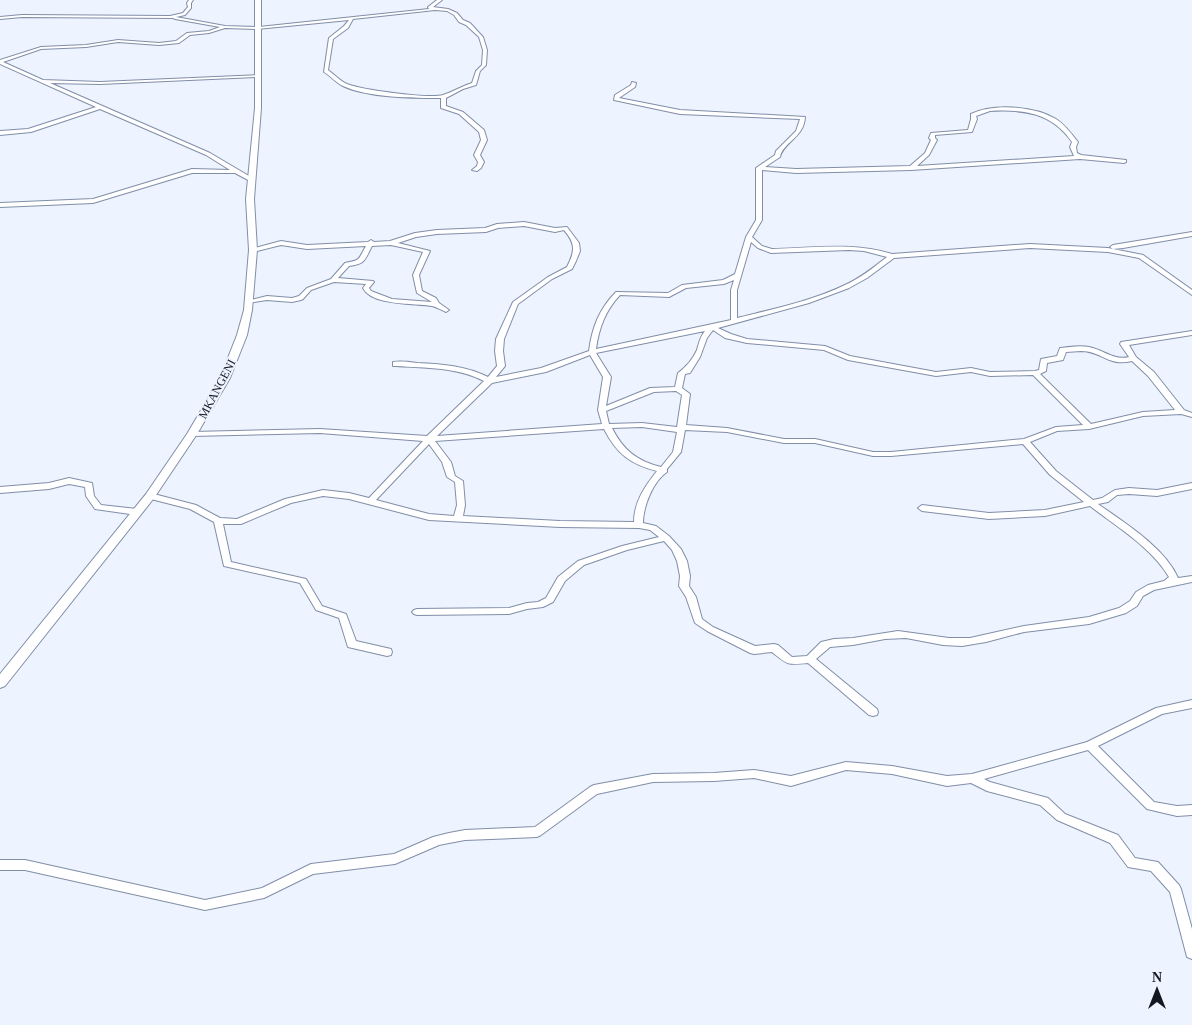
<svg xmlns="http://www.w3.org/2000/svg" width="1192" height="1025" font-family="Georgia,serif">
	<rect width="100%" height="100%" fill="#edf3ff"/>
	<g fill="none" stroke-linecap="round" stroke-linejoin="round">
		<g stroke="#818ea8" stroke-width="2">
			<path id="minor" d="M189,0H193L191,3V8L185,15L176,17L225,26L259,27L429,9L428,7L437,0H442L433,7L448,9L457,13L463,20L470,23L483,37L487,50L486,65L480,71L476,85L463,89L446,98V106L463,112L484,130L487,140L480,155L484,162L481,168L477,171L472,170L477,166L478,162L474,155L481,140L479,132L459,114L441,108V98C413,98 369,98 343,86C336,83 331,76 324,72L329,38L344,26L349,20L257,29L225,28L209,33L190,35L179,43L159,45L118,42L86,47L41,49L3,62L43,80L100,82L260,75V76L258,77L100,84L50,83L210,153L254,179V181H250L235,173H192L93,203L0,207V203L93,199L192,169L230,170L206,155L100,109L31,132L0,135V131L28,129L96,107L0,64V60L41,47L86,45L118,40L159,43L176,41L187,33L209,31L220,27L175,19L173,18L22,17L0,19V17L22,15L170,16L183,13L188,7L187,3ZM435,10L447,11L454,15L459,22L466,25L479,37L483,50L482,65L476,71L472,83C462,86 453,92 443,95C429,99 362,90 347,84C340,81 335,75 328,70L333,39L348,28L353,19Z
				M632,82L636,83L635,87L619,98L680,110L805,117C804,138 783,142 780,157L765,167L796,169L910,166L925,153L931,140L929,138L931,133L968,130L971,119V114C993,103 1035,106 1056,119C1065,125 1071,133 1078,142L1076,147L1077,153L1081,155L1126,160V162L1124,163L1080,159L911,170L796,173L762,170V220L752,237L762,246L772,249C812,248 853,242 892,254L1030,244L1108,248L1143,255L1192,290V295L1139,258L1108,252L1030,248L894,258L867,278L849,288L809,303L718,328L731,334L747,339L825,346L850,356L936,372L971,368L990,372L1035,371L1039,370L1041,359L1057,356L1060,348C1070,347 1080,345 1089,347C1104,350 1114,361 1129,357L1120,344L1121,342L1192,331V335L1129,345L1136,357L1154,372L1184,410L1192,413V417L1181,414L1143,416L1089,429L1057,431L1030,442L1056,471L1093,500L1102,498L1115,490L1129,488L1157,490L1192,483V489L1157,496L1129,494L1117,495L1108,502L1098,504C1125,523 1165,548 1178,578L1192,576V582L1154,590L1143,596L1137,606L1126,613L1089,624L1024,632L986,642L962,646L943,645L906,638L885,639L853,645L830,647L816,659L877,709L878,712L877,715L873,716L869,715L808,663C787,665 788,665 772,652L754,654L750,653L707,631L695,623L686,597L679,586L680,576L677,561L672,550L664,541L627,550L584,565L565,581L553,602L543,607L527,609L509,614L417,615L414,614L412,612L414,610L417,609L509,608L527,603L538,602L546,598L558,577L578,561L622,546L659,537L650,530L639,528L560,527L429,520L349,499L323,496L291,503L241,524H223L231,562L306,579L322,606L346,614L356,641L391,649L392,652L391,655L387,656L348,647L339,618L316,610L300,583L224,566L214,522L190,509L147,498L146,496L150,493L196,505L220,518L237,519L285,499L323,490L349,493L369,498L423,441L320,433L192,436L188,434L192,432L320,429L427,436L484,381C457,367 426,368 396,366H393V362C401,361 410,362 417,363C442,364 466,366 488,377L497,366L495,351L496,339L513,302L548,277L567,267C575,251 576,244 564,230L555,232L524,226L498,228L486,232L437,234L416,237L398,243L430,251L419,275L422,291L436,298L439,303L449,310L446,312C441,310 437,307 432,306C414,303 372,306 363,288L366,284L334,282L311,290L303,299L301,300L292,302L267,300L247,303V301L267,296L292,298L299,296L307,288L331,279L345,263C361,260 358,260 366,246L307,249L281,245L253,252L250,250L251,249L281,241L307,245L368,242L371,240L374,242L390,241L415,233L437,230L485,228L497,224L524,222L555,228L567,227L579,243L580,251L576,261L572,269L552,279L518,304L504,339L503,351L505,366L496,377L541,368L589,351C592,328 599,309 616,292L668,293L682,285L723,280L735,274L746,237L756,220V168L775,155L776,151L796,131L800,119L680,114L614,100L615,95L631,85ZM990,111C1024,109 1052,113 1072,142L1070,147L1074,156L917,166L929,155L937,140L935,138V135L972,132L977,119L976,116ZM751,242L758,248L771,253L849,250L864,251L887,257C874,267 861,278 845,285C812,301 773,309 737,318V290ZM391,245L423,252L413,275L417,293L432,302L392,299L371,291L369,288L374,282L373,281L338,278L349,266C366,264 365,259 372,246ZM734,280L731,290V320L596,349C599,328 605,311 620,295L669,297L686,288L724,284ZM713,330L725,338L747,343L824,350L848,360L936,376L971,372L990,376L1033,375L1083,425L1056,427L1024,439L891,452H873L815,439H784L727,428L686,425L690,394L682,388L685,374L690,373L700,357L707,338ZM705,331C700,337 699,343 697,350C693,359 685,368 678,373L675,387L650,388L606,406L611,377L596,353ZM1081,351C1102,351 1108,367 1132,361L1148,376L1175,410L1143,412L1091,424L1040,374L1046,371L1047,363L1063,360L1066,352ZM590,355L603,377L598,410L602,424L437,436L492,383L546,372ZM676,391L682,395L677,427L642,423L609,424L606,411L654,392ZM642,427L677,432L673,452L661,467C637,461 623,450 612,428ZM604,429C617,454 630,464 657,471C645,486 634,502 634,522L560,521L463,516L465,505L463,481L455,476L451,462L435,441ZM685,430L727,432L784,443H815L873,456H891L1023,444L1050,475L1084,502L1045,510L989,513L922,505L918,508L922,511L989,519L1045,516L1090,506C1117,527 1151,547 1169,577L1164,581L1148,585L1136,592L1130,601L1119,608L1089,617L1024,626L970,638H949L898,631L853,638L834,639L821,642L807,656L792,657L778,645L774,644L755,646L713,627L702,619L696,597L689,586L690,576L687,561L681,549L669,536L656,526L643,523C643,507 653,481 667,472V469L681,452ZM429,444L442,462L447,477L455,482L457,505L454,516L429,514L376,500Z
				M1192,232V236L1123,248L1113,249L1110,247L1113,245Z
				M69,478L92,483L94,496L101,505L137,509L141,512L137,515L95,509L86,496L85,487L69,484L49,489L0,493V487L49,483Z
				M1192,700V708L1162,714L1098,746L1154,802L1177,806L1192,805V815L1177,816L1147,809L1088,750L984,779L990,782L1048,798L1065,814L1118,835L1135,858L1158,862L1179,885L1181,889L1192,929V959L1187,957L1186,953L1170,892L1151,871L1128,867L1110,843L1057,820L1040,805L987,791L971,783L947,786L892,774L846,770L791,786L754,778L714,781L653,782L597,794L541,835L537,837L465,840L449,843L439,845L395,864L313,874L264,898L205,910L25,870H0V860H25L205,900L262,888L311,864L394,854L433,837L449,833L465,830L535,827L590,787L594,785L653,774L714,773L754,770L791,776L846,762L892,766L947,776L972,774L1087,742L1156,708Z"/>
		</g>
		<g stroke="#818ea8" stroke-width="2">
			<path id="tertiary" d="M255,0H261V108L254,199L257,250L252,310L247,335L230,378L197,434L154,498L5,686L0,688V674L146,494L187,434L220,378L237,335L244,310L249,250L246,199L255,108Z"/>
		</g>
		<use href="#minor" fill="#fff" fill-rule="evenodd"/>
		<use href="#tertiary" fill="#fff" fill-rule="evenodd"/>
	</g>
	<g text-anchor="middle" stroke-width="4" stroke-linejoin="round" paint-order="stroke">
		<g font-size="12" fill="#121720" stroke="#edf3ff">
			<text transform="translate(217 389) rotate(-62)" y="4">MKANGENI</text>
		</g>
	</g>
	<g transform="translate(1157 990)" stroke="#edf3ff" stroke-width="4" paint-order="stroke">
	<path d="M0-4L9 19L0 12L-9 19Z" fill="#121720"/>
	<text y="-8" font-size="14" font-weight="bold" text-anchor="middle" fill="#121720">N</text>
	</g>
</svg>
